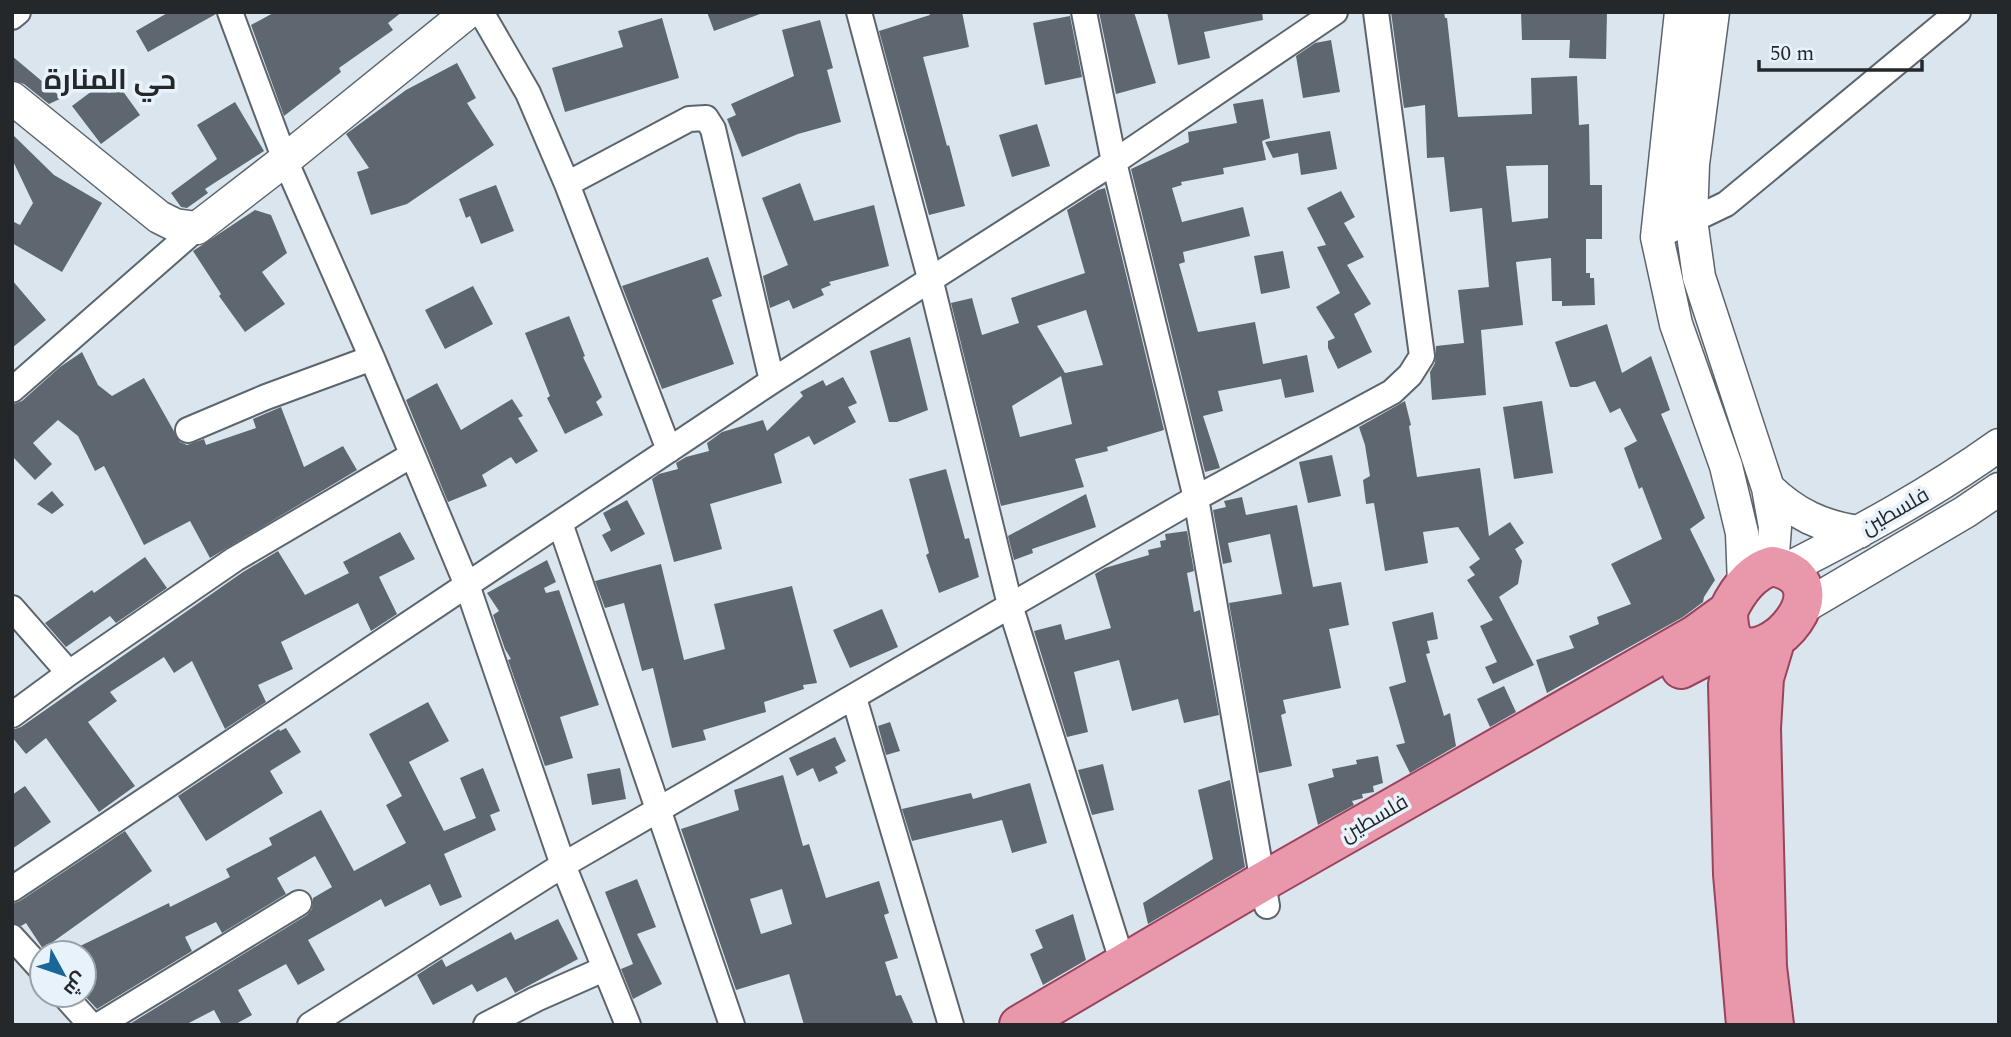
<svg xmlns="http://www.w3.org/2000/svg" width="2011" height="1037" font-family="Spectral,Cairo,serif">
	<rect width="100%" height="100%" fill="#dbe5ee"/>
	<path fill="#5e676f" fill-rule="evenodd" d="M169,12H215L216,14L148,52L136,31Z
		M275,12H402L388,23L393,30L339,68L341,72L284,116L251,25Z
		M707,12H760V14L714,31Z
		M929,12H962L969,47L923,57L947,146L949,145L965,206L929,215L879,31L930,15Z
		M1099,12H1134L1156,83L1116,94Z
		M1167,12H1262L1263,20L1204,32L1210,58L1178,65Z
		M1391,12H1444L1445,18H1447L1458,117L1532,114L1531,78L1577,76L1579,125L1589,124L1590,185H1602V239H1586V273H1590V278H1594L1595,305L1562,306V301H1552L1551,258L1516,262L1523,325L1481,330L1486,395L1432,400L1430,372L1435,363L1436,346L1464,343L1458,290L1489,287L1482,208L1450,212L1444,157L1427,158L1425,105L1404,108ZM1548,165V218L1512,222L1506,166Z
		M1521,12H1607L1606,59L1569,58L1570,40H1522Z
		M1070,16L1082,77L1045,85L1033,23Z
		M662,18L679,78L565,112L552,68L623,47L618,31Z
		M820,20L833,68L827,70L841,122L798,134L742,157L727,119L736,115L731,104L794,76L782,30Z
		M1331,40L1340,92L1303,98L1296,56L1315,43Z
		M12,56L62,98L49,104L24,84L12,80Z
		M457,63L476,98L467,103L494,145L407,204L371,215L357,172L369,168L346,134L406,90Z
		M112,76L140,115L101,144L72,106Z
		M1263,99L1270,138L1262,141L1266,160L1223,168L1224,174L1181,182L1182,185L1172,188L1182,222L1243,207L1250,236L1183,252L1185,262L1179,264L1198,332L1255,322L1263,364L1307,355L1314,392L1285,398L1281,379L1218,391L1223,411L1203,416L1220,468L1205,472L1131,169L1189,142L1188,132L1237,123L1233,104Z
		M235,102L264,151L205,189L208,193L187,208L181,207L171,193L217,159L197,125Z
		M1037,124L1050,166L1012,177L999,135Z
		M1330,131L1337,169L1301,175L1298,153L1273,158L1265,142Z
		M12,134L54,175L102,203L62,272L12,243V221L20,225L33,203L12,159Z
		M800,183L814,221L874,205L889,266L829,282L831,285L821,289L824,295L793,309L789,300L770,308L763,276L788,265L762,198Z
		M496,185L514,231L481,244L470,216L466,218L459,199Z
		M1105,188L1164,430L1107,447L1108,451L1075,459L1084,487L1001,506L951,303L972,298L982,335L1019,323L1011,298L1085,273L1067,210L1098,190ZM1086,310L1103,365L1065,373L1037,326ZM1061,376L1072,424L1020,437L1012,406Z
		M1341,191L1355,217L1344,223L1364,257L1347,265L1371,304L1354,314L1372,352L1338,369L1328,348V341L1335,338L1316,307L1340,293L1317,247L1326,245L1307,208Z
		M255,210L271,215L287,253L262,272L285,304L245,332L219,296L221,294L193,251Z
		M1283,251L1290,288L1261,294L1254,256Z
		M708,257L722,296L712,300L734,364L662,389L622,286Z
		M12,280L46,320L12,348Z
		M473,286L493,324L445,349L425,310Z
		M569,316L585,356L583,357L602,397L596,402L603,415L565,434L547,398L550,396L525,333Z
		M1607,324L1622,373L1651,356L1670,410L1661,414L1705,518L1690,529L1715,580L1704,597L1703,602L1683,617L1547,693L1536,660L1574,648L1569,636L1599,624L1597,617L1631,604L1611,564L1662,539L1642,487L1639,489L1624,448L1637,441L1620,408L1610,413L1595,381L1577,387H1570L1555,342Z
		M910,337L928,410L897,422H889L870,351Z
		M82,352L98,385L112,396L144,378L180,442L187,445L204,439L206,445L256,428L253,419L281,407L304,467L343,446L357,470L210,558L190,521L144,545L104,466L95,471L78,436L58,420L33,443L52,464L35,480L12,456V405L22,401L60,367Z
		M843,377L857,403L848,407L856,422L814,445L809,436L774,454L782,483L710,504L722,549L674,562L652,479L659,474L678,469L676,463L686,457L709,451L707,443L722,432L763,420L767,431L803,396L800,392L823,380L826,386Z
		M437,383L461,430L512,399L523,416L518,418L538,451L516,464L511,457L482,475L487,486L448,502L406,400Z
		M1405,401L1411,425L1409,426L1417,477L1480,468L1489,536L1510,522L1524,543L1515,549L1522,561L1518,584L1499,597L1534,665L1493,684L1485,667L1497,662L1480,626L1493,620L1467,580L1475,575L1469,567L1480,559L1458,527L1423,532L1428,563L1385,571L1374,503L1366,504L1363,480L1370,476L1365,445L1359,427Z
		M1542,401L1553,473L1514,479L1503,407Z
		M1332,455L1341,496L1308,503L1299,462Z
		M946,469L965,539L969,538L979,577L939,593L926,555L929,553L909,479Z
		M52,491L64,505L52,514L37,504Z
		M1086,494L1096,527L1032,549L1033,553L1014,560L1008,536Z
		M1242,497L1246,515L1297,505L1313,587L1341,582L1349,625L1329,629L1341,688L1283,700L1286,713L1281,715L1292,766L1259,773L1229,603L1282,594L1270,534L1228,543L1232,562L1223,564L1213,510L1226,507L1224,501Z
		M627,500L645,534L611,552L602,535L611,530L603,513Z
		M1187,531L1194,571L1187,573L1194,612L1200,610L1219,715L1184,723L1178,699L1132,711L1119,660L1074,672L1088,732L1067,737L1034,631L1061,624L1065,640L1111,628L1095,574L1105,568L1149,555L1148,550L1161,547L1160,541L1166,540L1165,534Z
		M400,532L415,559L379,577L397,614L371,631L358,603L281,642L293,669L258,685L266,702L225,729L192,661L174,673L164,657L110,692L117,701L88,722L135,786L99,812L46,738L26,754L12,737V730L21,727L243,572L278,551L305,595L349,573L343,562Z
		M145,557L167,588L116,623L110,616L66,647L45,623L92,590L94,593Z
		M547,560L556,582L544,588L546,593L559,590L599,705L560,717L573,758L545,766L508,660L511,659L505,649L493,615L499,611L487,593Z
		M661,564L684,660L725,649L714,604L792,586L817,683L803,685L804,689L764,702L766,712L703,730L706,740L672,748L653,668L642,671L624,603L605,608L595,581Z
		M882,609L898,647L850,668L833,630Z
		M1433,612L1438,639L1427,641L1430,653L1426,654L1444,716L1450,713L1456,746L1410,773L1396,745L1405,743L1389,687L1406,682L1392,622Z
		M1504,686L1516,712L1490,727L1477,699Z
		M428,702L449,741L409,762L444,831L476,818L460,778L483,768L500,811L490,815L496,830L444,854L462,897L440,906L430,884L385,907L381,899L308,940L325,970L298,985L286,964L238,990L252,1015L234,1025H222L214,1010L185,1025H128L307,915L312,909L313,898L332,887L315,856L277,878L286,894L222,933L216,922L185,937L192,951L97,1009L84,995V987L96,979L84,960V953H79L76,948L169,903L170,907L230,877L226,869L272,845L269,838L321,810L354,871L406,843L386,805L402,796L369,734Z
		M890,722L900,751L886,755L878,726Z
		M286,728L301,752L270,771L283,793L206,841L178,796L279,729L280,731Z
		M835,737L846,761L835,767L838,773L819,782L813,768L797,776L789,758Z
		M1378,756L1383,783L1373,786L1374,792L1362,794L1363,798L1352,801L1354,805L1318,825L1308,784L1334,777L1332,769L1357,764L1356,760Z
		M1103,764L1114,810L1092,815L1078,770Z
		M620,768L626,799L592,805L587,774Z
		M783,775L803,846L809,844L826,898L879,881L889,913L884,915L898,958L885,962L896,996L901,995L914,1025H804L789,974L736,990L681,829L739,810L734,790ZM782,889L792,924L761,934L750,899Z
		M1230,780L1245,867L1148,924L1143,903L1213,859L1198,790Z
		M1030,783L1047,843L1012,853L1002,820L912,841L902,809L971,793L973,799Z
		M25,786L51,822L12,849V795Z
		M125,831L152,871L43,949L26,923L21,926L12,923V904L20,901Z
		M637,879L656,927L637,934L662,984L633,999L621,969L633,964L605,892Z
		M1073,914L1086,960L1043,985L1030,954L1043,948L1035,930Z
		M558,919L578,959L515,993L506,977L477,992L472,984L433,1005L417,975L442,959L446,967L511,932L515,940Z"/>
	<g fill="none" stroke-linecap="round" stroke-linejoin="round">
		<g stroke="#5c656c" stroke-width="28">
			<path id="minor" d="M230,12L285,160L372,358L467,585L563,865L628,1025
				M481,12L528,93L567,184L669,450
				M859,12L931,282L1010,605L1123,964
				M1084,12L1114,162L1196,498L1267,906
				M12,17L18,12
				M567,184L689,119L706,118L713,129L772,381
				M1657,237L1726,204L1958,12
				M12,390L197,228
				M188,430L266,397L372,358
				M560,523L732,1025
				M12,608L69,673L12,715
				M69,673L235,559L412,455
				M854,698L951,1025
				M12,889L772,381L1114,162L1335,12
				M12,937L42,970
				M64,995L91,1025
				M99,1025L299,903
				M310,1025L563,865L1196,498L1392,392L1410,375L1422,356L1376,12
				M486,1025L536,999L604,969"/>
		</g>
		<g stroke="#5c656c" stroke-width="35">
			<path id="tertiary" d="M1681,12L1657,237L1676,324L1726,466L1742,533L1744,585
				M1713,12L1693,164L1691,220L1699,277L1768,488L1775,527L1772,566
				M12,98L159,217L175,225L197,228L285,160L468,12
				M1768,488C1795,514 1822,527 1859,532
				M1787,569C1860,532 1932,493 1999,445
				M1802,608L1965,512L1999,489"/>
		</g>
		<g stroke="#9a445b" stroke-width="42">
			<path id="primary" d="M1772,566C1847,581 1768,670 1736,642C1729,636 1728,621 1728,611C1737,592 1751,572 1772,566Z
				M1743,646L1733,658L1728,685L1733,874L1746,1025
				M1681,669L1735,641
				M1019,1025L1262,882L1695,635L1728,611
				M1774,1025L1767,967L1761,728L1764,678L1776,638"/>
		</g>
		<use href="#minor" stroke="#fff" stroke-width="24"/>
		<use href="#tertiary" stroke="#fff" stroke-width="32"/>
		<use href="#primary" stroke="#e998ac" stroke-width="38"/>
	</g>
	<g text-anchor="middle" stroke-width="7" stroke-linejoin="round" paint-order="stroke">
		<g font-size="21" fill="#24282b" stroke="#e8f2fb">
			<text transform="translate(1895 511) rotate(-30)" y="7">فلسطين</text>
			<text transform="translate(1374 818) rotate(-30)" y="7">فلسطين</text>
		</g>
		<g font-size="28" font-weight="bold" fill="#24282b" stroke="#e8f2fb">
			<text x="110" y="89">حي المنارة</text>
		</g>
	</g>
	<rect width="2011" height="1037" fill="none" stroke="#24282b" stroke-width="28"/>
	<g transform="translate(63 974) rotate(130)"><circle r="33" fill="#e8f2fb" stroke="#9aa1a8" stroke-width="2"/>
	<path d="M0-5L12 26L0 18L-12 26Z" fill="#196698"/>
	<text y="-10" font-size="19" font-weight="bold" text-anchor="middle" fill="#24282b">ش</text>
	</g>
	<path d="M1759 60v10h163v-10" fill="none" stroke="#24282b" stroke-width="3.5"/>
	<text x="1770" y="60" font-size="21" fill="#24282b" stroke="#e8f2fb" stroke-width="5" paint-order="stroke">50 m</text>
</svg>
